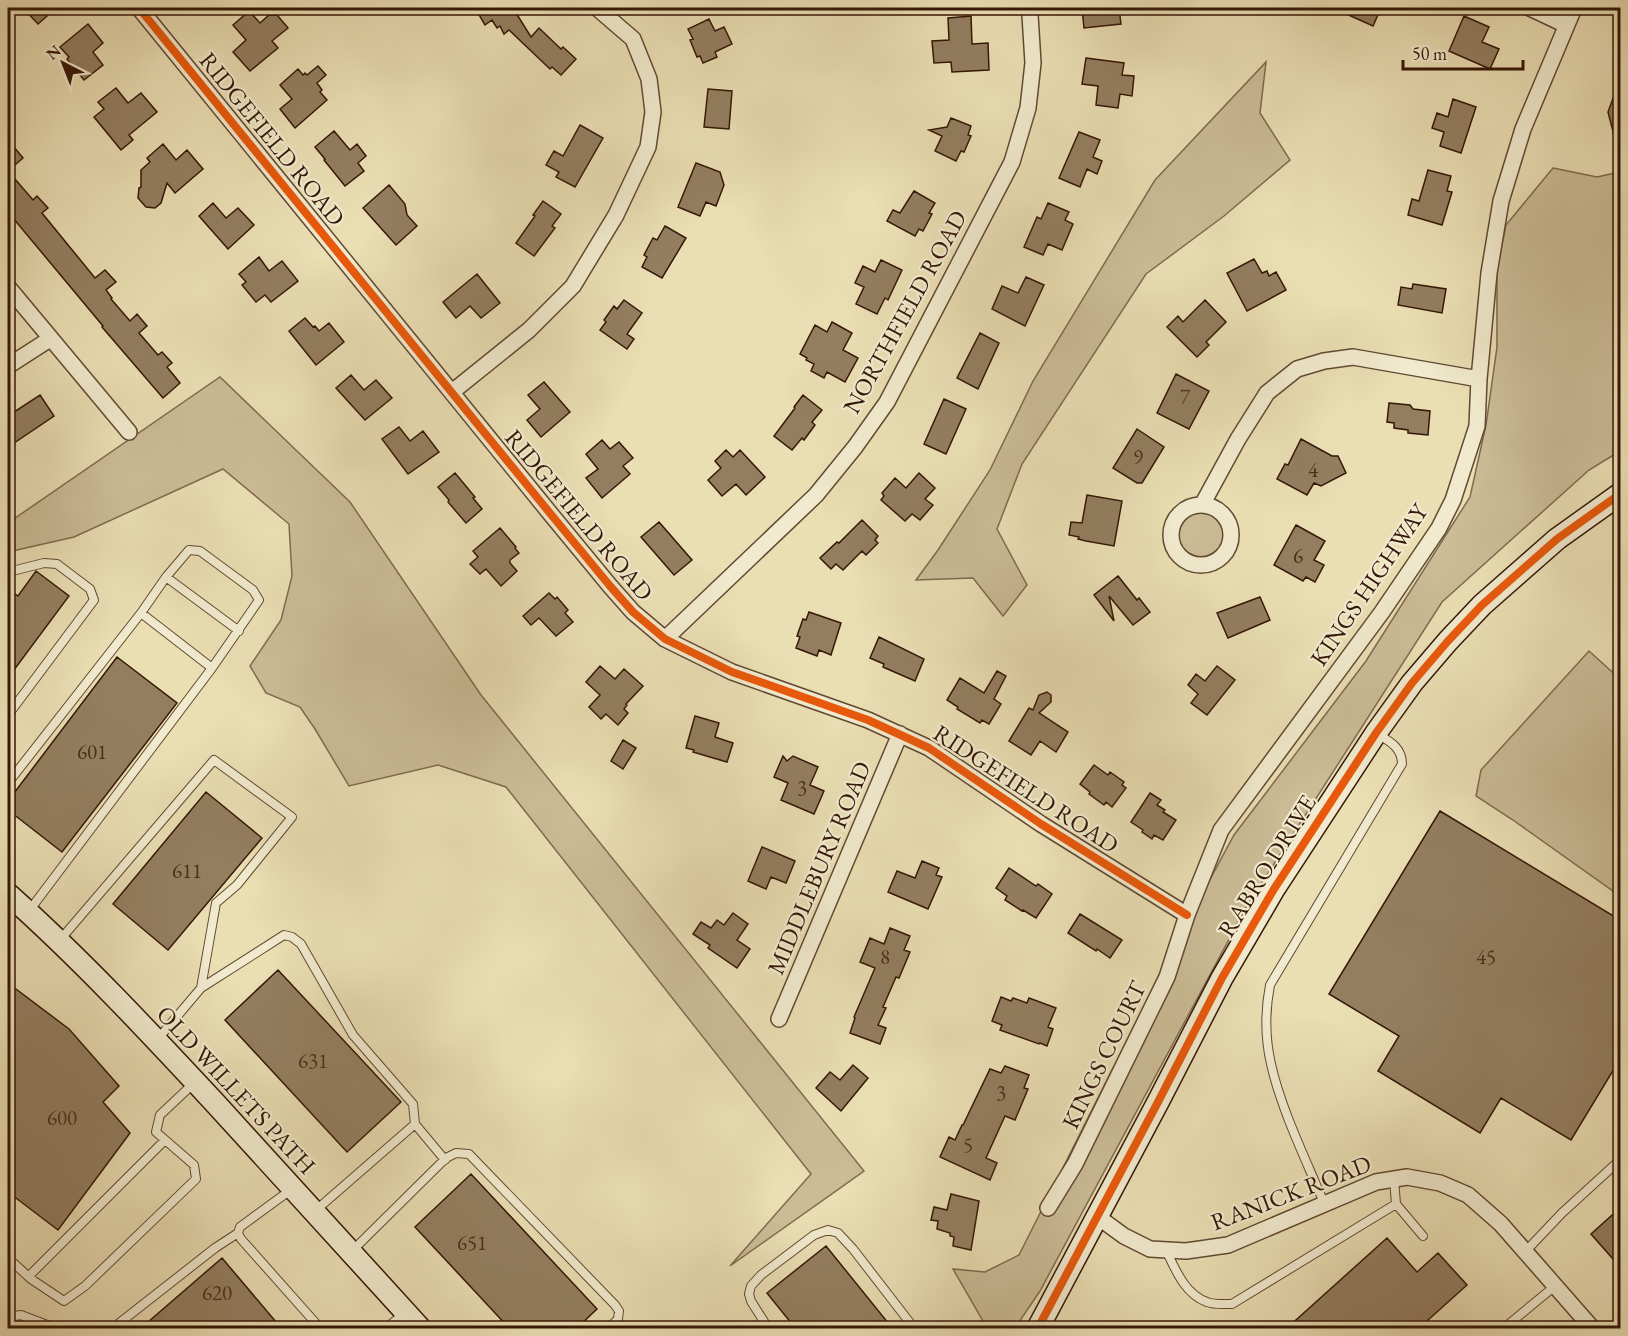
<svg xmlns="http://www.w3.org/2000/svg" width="1628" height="1336" font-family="'EB Garamond',serif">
	<rect width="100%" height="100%" fill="#eadeb3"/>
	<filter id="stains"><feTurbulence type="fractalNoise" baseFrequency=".00333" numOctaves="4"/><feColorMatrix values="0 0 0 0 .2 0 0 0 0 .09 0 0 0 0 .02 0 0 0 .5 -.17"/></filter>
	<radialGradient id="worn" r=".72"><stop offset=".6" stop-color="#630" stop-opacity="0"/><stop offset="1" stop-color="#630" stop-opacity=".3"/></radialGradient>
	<path fill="#cbbc96" stroke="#806a4e" stroke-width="1.5" d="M1266,62L1260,113L1290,160L1224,216L1146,274L1022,464L997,529L1027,585L1003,616L973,578L916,580L938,550L990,470L1033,381L1155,180Z
		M1553,168L1597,177L1620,172V451L1589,470L1442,602L1247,906L1040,1291L1015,1328H987L953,1269L985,1272L1019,1255L1180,935L1234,835L1366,661L1470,497L1486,425L1497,347V269L1506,225Z
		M220,377L350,502L481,695L864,1171L730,1266L811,1174L506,787L438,765L349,786L315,729L300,707L266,693L250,666L281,620L292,576L289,524L223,469L74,537L8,552V523Z
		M1176 536a26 26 0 1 1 52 0a26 26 0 1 1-52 0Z
		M1589,651L1620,679V896L1513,820L1476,796L1481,770Z"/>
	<path fill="#937e60" stroke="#351707" stroke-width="1.5" d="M23,8H56L38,24Z
		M475,8H513L531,37L539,28L561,49L563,47L576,59L561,75L552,67L550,69L509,30L504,34L500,26L497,28L492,20L485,25Z
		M1082,8H1119L1121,24L1084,28Z
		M1333,8H1381L1373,26Z
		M249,11L260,23L269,15H277L288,28L272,41L278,48L250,71L233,52L246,40L233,25Z
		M971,16L972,44L988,43L989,70L952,72L951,62L934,63L932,41L949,40L948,18Z
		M1464,16L1489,27L1482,42L1499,49L1490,69L1449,51Z
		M709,19L715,31L724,27L732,44L715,52L717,57L703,63L700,56L697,57L690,40L693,39L688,29Z
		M88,24L103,43L93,52L103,65L84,80L67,59L69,57L60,47Z
		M1086,58L1124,63L1122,75L1134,76L1132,96L1120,94L1118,108L1096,105L1098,86L1082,84Z
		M318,66L326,75L317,83L322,90L320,92L327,100L295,128L280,109L292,99L280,85L298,69L303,75L305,73L307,75Z
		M1619,82L1620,83V142L1616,143L1608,112Z
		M116,88L128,103L141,93L157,112L129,135L133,140L121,150L94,117L104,109L98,102Z
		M708,89L732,91L729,129L704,127Z
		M1453,99L1476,107L1461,153L1440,146L1444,132L1432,128L1437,113L1448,117Z
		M951,118L971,126L968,135L971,136L964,152L961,151L956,161L935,151L942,136L929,130L947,127Z
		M580,125L603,138L575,187L556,177L559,172L546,165L554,151L563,156Z
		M334,131L350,150L357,144L366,156L358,163L364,171L345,186L324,160L325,159L315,147Z
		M1079,132L1100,140L1093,157L1102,161L1097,174L1087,169L1080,187L1059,178Z
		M8,140L23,158L8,171L33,200L37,196L48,208L42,213L95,278L105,270L116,282L106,290L112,298L111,299L130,321L137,314L147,326L139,333L158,355L162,352L172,363L167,367L180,383L163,398L102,327L103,326L8,212Z
		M163,144L176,160L187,150L203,169L175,193L167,183L161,203L155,208L146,207L138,198L139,188L141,187V170L150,162L147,158Z
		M696,163L720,172L724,185L716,206L706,202L700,216L678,207Z
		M1428,170L1451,176L1447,191L1452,192L1442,225L1408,215L1412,199L1419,201Z
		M389,185L405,204L407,215L417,226L396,245L363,208Z
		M914,191L935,203L929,213L932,214L923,231L919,229L915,236L887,221L893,210L900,213Z
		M543,201L561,214L552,226L555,228L534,256L516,243L535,216L533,215Z
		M213,203L226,218L238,208L254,225L228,249L199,216Z
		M1048,203L1069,212L1065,220L1073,224L1062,250L1048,244L1043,255L1024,247L1037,217L1041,219Z
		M665,226L686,238L662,278L642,267L647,257L644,255L653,238L657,240Z
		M259,257L269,271L282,261L298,281L271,302L265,295L256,302L242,285L246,282L239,274Z
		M1254,259L1262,273L1267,271L1269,276L1276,272L1286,290L1247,311L1227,273Z
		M881,260L902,270L888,300L885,298L877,314L856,304L864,287L855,283L863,266L875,272Z
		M477,274L500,303L481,318L470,306L456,318L443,302Z
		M1026,277L1044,285L1025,326L992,309L1002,286L1018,293Z
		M1413,284L1446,289L1442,313L1398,305L1401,287L1412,289Z
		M624,300L642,313L627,334L634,339L627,349L600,330L606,322L604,320L614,306L617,309Z
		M1205,300L1226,322L1206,342L1209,345L1197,357L1167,327L1178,316L1183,322Z
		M305,318L313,327L315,326L319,331L329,323L344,342L316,365L289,331Z
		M832,322L852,333L843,350L858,358L845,382L827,372L824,378L811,371L814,364L806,360L807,358L800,354L815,325L827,332Z
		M980,333L999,343L978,389L957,378Z
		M1176,374L1209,391L1189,429L1157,413Z
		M351,375L364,390L376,380L392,398L365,420L336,388Z
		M544,382L570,412L541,437L527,420L540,409L528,395Z
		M40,395L54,416L8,447V416Z
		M803,395L822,410L812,422L815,425L804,440L802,438L792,450L774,436L795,408L794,407Z
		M944,399L966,409L946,454L924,444Z
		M1389,403L1410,405L1413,409L1430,411L1428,435L1408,433V430L1394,428V423L1387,422Z
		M399,427L410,441L423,431L439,452L408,474L382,439Z
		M1137,429L1164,447L1142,483H1137L1113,468Z
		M1301,439L1332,456H1338L1346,473L1321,486L1314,483L1307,495L1277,479L1285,464L1288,465Z
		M602,440L610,449L619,442L633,458L623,466L630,474L602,498L586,478L598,469L586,454Z
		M726,450L733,457L740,450L765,477L746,495L736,484L722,496L708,480L721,468L715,461Z
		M455,473L475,497L473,498L482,509L466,523L448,502L449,500L438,487Z
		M919,473L935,488L925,499L933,505L920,520L912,514L905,521L881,500L884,496L882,493L895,478L906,488Z
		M1087,495L1122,501L1114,546L1086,541L1078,539L1079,537L1069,535L1071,522L1082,523Z
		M862,520L878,536L875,540L878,543L866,555L862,551L843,570L836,564L831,569L820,558L837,542L839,543Z
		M659,522L692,560L674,575L641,537Z
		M1296,525L1325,541L1314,560L1324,565L1315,582L1306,577L1303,581L1274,565Z
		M500,528L516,547L515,548L519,553L510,560V563L517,571L501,586L486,569L480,574L470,564L478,557L473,551Z
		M36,571L69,596L8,678V589L18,596Z
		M1118,576L1137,600L1139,598L1150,612L1133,625L1109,596L1114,621L1094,595Z
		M549,593L555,599L557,597L568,610L565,613L573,622L556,636L539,618L531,625L523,616Z
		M1260,597L1270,620L1228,638L1217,613Z
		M809,612L841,623L831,655L819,650L817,656L796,648L800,637L797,636L803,619L806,620Z
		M879,637L924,659L915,681L883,667L884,664L870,658Z
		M117,657L177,703L62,852L8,810V801Z
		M600,666L615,679L624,669L643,686L626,704L627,705L624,709L628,713L618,725L606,714L601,719L589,707L600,695L586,682Z
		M1217,666L1235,680L1207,715L1191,703L1198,694L1188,685L1196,674L1205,681Z
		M997,671L1006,676L994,699L1001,704L989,724L982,720L980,723L957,709L958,707L947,700L960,678L984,693Z
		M1047,692L1051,695V702L1039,713L1068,732L1056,752L1040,741L1031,755L1009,741L1029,708L1033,710L1039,695Z
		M695,716L719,723L715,737L733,743L727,762L693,752L694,750L686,748Z
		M623,740L636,748L623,769L611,761Z
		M783,756L787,761L793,756L818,767L810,785L824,791L814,814L781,800L788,783L774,777Z
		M1094,765L1108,775L1110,772L1124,782L1122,785L1126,788L1112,807L1106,802L1104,805L1089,794L1090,792L1080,784Z
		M206,792L262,838L168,950L113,904Z
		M1150,793L1161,800L1157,805L1165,810L1163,812L1176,820L1163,840L1154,835L1152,839L1142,832L1143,830L1131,822Z
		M1440,811L1620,920V1059L1571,1140L1501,1098L1480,1133L1378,1071L1399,1036L1329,994Z
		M762,847L795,861L786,883L771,877L766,889L748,881Z
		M922,861L939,868L936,875L942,877L928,909L888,892L897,871L915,878Z
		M1009,868L1036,886L1038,884L1052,894L1036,918L1023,910L1022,911L1005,900L1007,896L996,888Z
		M733,913L748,924L737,940L750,949L737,968L708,948L710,945L693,934L701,922L711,928L717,920L724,925Z
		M1080,914L1122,940L1110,958L1097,949L1096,951L1068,933Z
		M890,928L910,936L904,950L910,952L899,978L896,977L883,1007L886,1008L878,1025L886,1028L880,1044L850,1033L855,1018L854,1017L875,968L860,962L870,938L884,944Z
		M278,970L401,1102L347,1152L225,1020Z
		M8,983L69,1029L119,1086L103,1102L130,1133L58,1230L8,1192Z
		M1001,997L1011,1001L1013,998L1027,1003L1029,998L1056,1008L1048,1027L1053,1029L1047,1046L1040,1043L1039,1044L1000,1030L1002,1025L992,1021Z
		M853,1065L868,1078L841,1111L816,1088L830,1072L840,1080Z
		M1005,1066L1029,1075L1024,1088L1028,1089L1015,1120L1005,1116L986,1158L997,1163L990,1180L940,1157L949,1137L955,1140L962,1125H963L990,1069L1001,1073Z
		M471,1174L597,1309L576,1329H510L415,1227Z
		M951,1194L979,1201L971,1250L953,1246L954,1237L950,1236V1233L937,1229L938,1221L931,1220L934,1207L947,1210Z
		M1620,1208V1267L1591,1234Z
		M1387,1238L1417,1272L1438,1253L1467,1285L1418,1329H1286Z
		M826,1246L893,1329H796L767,1293Z
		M222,1258L282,1329H140Z"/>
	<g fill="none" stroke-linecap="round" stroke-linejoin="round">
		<g stroke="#624932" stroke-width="10">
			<path id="service" d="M8,572L44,563L57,564L90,589L94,600L8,715
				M166,577L239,631
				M141,613L166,577L189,550L200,551L253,590L259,600L212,668
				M8,783L141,613L212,668L29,911
				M60,940L214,760L292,817L237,885L216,903L201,988L157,1040
				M201,988L284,935L292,937L301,944L353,1035L413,1104L415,1124L315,1211
				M415,1124L445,1160
				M292,1189L240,1227L238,1233L241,1239L320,1328
				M1324,1203C1306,1160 1281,1109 1271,1064C1265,1038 1265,1011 1270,985L1402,764C1402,747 1389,741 1376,733
				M1396,1204L1423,1236
				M1166,1250C1176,1271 1185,1294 1207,1302C1214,1305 1224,1304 1232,1304L1396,1204L1394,1179
				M352,1251L446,1158L456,1153L469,1154L615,1305L619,1311L618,1319L609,1328
				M1525,1252L1562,1213L1620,1160
				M8,1258L31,1279L64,1301L85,1286L196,1179L194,1165L156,1132L160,1115L194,1083
				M29,1276L165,1140
				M8,1317L21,1315L55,1328
				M113,1328L215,1248L238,1233
				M386,1328L404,1314
				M768,1328L751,1301L749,1294L751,1286L761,1275L814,1235L828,1230L838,1233L853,1249L914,1328
				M1500,1328H1504L1555,1286"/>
		</g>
		<g stroke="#624932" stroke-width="18">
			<path id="minor" d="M139,8L549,512L610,586L633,612L665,639L732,672L868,720L929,748L1041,824L1187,915
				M1530,8L1566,25
				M8,287L129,432
				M8,366L50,339
				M452,392L529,330L573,286L616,215L648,147L653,112L649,79L633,39L597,8
				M1171 535a30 30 0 1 1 60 0a30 30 0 1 1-60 0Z
				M1202,505L1238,439L1267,393L1297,369L1324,361L1353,357L1479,379
				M665,639L816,495L855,447L887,402L1012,162L1028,108L1033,63L1030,15L1029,8
				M779,1019L900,734
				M1048,1208L1075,1164L1167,977L1187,915L1221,830L1382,612L1439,528L1453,500L1477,426L1479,379L1489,273L1501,201L1523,129L1574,8
				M1098,1217L1124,1236L1150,1249L1186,1251L1228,1245L1376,1182L1407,1177L1440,1183L1468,1195L1501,1224L1592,1328"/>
		</g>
		<g stroke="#351707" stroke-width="24">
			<path id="secondary" d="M8,894C81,959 148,1031 215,1103C284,1178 352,1253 420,1328
				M1038,1328L1158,1102L1222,978L1274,889L1376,733L1412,683L1448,641L1482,605L1557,539L1620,494"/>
		</g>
		<use href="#service" stroke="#f1eace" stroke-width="8"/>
		<use href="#minor" stroke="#f1eace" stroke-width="15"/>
		<use href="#secondary" stroke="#f1eace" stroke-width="21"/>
		<g stroke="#f1eace" stroke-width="11">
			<path id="cycleway" d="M139,8L549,512L610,586L633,612L665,639L732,672L868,720L929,748L1041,824L1187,915
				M1038,1328L1158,1102L1222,978L1274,889L1376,733L1412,683L1448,641L1482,605L1557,539L1620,494"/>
		</g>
		<use href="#cycleway" stroke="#e8590c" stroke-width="8"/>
	</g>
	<g text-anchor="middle" stroke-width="4.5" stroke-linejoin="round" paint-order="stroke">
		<g font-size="21" fill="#4c311d">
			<text x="1185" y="404">7</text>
			<text x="1138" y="464">9</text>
			<text x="1313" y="477">4</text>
			<text x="1298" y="563">6</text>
			<text x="92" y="759">601</text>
			<text x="802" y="795">3</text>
			<text x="187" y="878">611</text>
			<text x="885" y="964">8</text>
			<text x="1486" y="964">45</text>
			<text x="313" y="1068">631</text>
			<text x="1001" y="1100">3</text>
			<text x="62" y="1125">600</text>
			<text x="968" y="1152">5</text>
			<text x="472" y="1250">651</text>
			<text x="217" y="1300">620</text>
		</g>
		<g font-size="24" fill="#351707" stroke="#f1eace">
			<text transform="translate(272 139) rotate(51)" y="8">RIDGEFIELD ROAD</text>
			<text transform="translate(905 312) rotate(-61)" y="8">NORTHFIELD ROAD</text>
			<text transform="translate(579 515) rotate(50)" y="8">RIDGEFIELD ROAD</text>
			<text transform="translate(1369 585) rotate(-56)" y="8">KINGS HIGHWAY</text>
			<text transform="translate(1026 789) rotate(33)" y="8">RIDGEFIELD ROAD</text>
			<text transform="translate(1267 866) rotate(-58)" y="8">RABRO DRIVE</text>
			<text transform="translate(819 868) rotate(-67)" y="8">MIDDLEBURY ROAD</text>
			<text transform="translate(1104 1055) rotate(-64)" y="8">KINGS COURT</text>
			<text transform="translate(236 1090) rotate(47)" y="8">OLD WILLETS PATH</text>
			<text transform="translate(1291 1193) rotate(-21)" y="8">RANICK ROAD</text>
		</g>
	</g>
	<rect width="1628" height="1336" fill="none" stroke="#eadeb3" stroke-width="30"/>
	<rect x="9" y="9" width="1610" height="1318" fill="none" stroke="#351707" stroke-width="3"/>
	<rect x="15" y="15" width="1598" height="1306" fill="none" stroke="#351707" stroke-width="1.5"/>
	<g transform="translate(63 63) rotate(318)" stroke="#f1eace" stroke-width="4.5" paint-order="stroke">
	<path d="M0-4.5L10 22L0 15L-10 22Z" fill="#351707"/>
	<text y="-9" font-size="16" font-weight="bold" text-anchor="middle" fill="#351707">N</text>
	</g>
	<path d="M1403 60v9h120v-9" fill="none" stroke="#351707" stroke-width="3"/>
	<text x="1412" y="60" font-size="18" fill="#351707" stroke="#f1eace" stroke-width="4.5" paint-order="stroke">50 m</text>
	<rect width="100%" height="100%" filter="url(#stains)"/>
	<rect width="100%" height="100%" fill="url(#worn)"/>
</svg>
